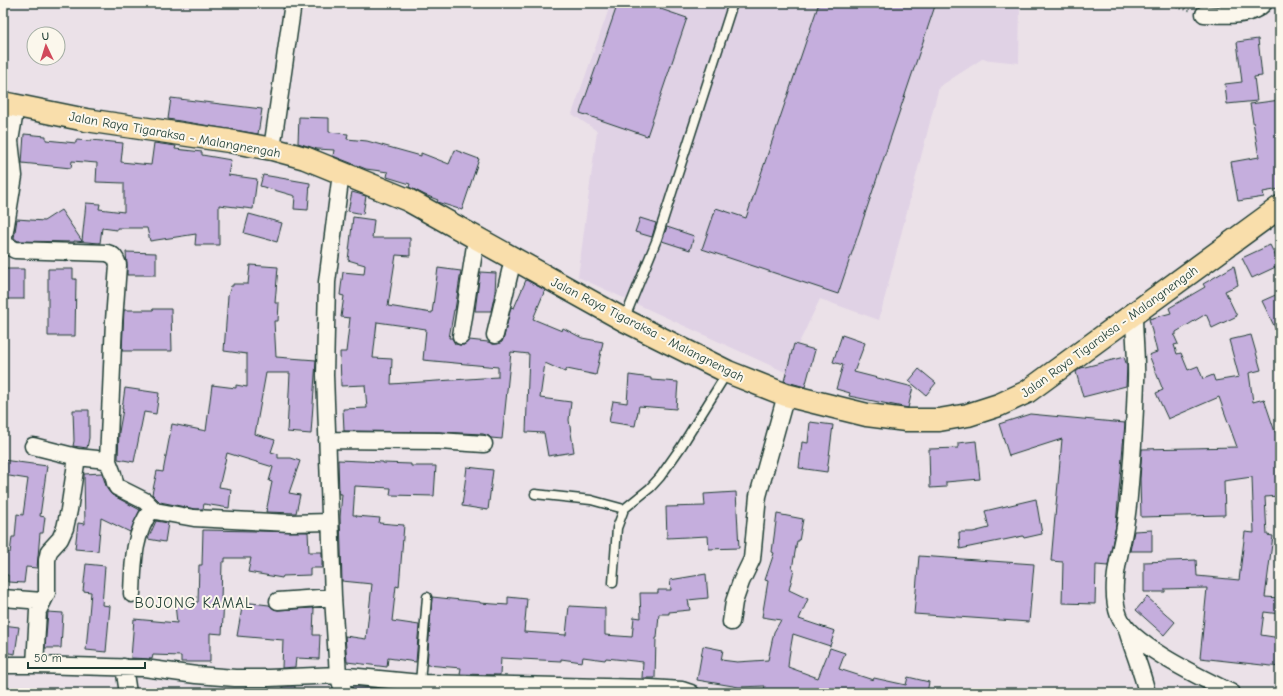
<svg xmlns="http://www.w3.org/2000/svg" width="1283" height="696" font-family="'Comic Neue',sans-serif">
	<rect width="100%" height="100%" fill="#ebe1e8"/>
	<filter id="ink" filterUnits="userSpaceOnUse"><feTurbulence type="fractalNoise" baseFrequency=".025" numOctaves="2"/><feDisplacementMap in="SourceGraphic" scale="8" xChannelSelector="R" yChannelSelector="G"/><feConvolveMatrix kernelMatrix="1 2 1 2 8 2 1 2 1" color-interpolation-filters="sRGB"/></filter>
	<g filter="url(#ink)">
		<path fill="#e0d2e5" d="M611,3H1020L1019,63L982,59L939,87L879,320L820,299L785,372L578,277L597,131L572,114Z"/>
		<path fill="#c5aedd" stroke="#1f3d34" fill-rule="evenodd" d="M618,3H643L687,18L647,136L580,113Z
			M819,3H936L838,294L702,249L716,208L746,218Z
			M1258,39L1262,76L1254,77L1257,101L1227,104L1225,84L1242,82L1237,42Z
			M171,98L262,109L258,134L168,119Z
			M1280,100V189L1263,192L1264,197L1238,201L1231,162L1259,157L1250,104Z
			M299,117L329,118V132L348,134L347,139L367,141L421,156V153L449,164L455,150L479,159L462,210L437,202L438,200L425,195L409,187L410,184L387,177L388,172L366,169L333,156L334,150L317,149L298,143Z
			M24,134L46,136V140L76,143V140L91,141V140L123,143L121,162L151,165L154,143L176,146L175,149L202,152V155L231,160L228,175L257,179L253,209L219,205V245H195L196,234L150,241L147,228H117V230L102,228L100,243L74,241V242L18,241L14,238L17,219L44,221L61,210L82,241L86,203L100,204L99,209L124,212V183L96,182L97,163L72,161L71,168L22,163Z
			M263,175L310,183L308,210L294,209L295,196L260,186Z
			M352,192L366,196L363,214L348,211Z
			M249,214L282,223L277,242L244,233Z
			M353,217L374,220L372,238H410V256L396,255L388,306L432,313L438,268L461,271L455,310H454L449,338H452L455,344L460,345H464L469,340L488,342L493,344H498L502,342L504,337L511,307L514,308L526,280L545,290L533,319L562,331L563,328L582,338L603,342L596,375L567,369L565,372L545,363L540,398L571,402L569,420L574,452L548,456L544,433L526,432L529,354L511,352L502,439L491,438L489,436L483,434L440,432L344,431L343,409L367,408L365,385L341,386L340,352H346L350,318L341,317L344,296L340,295L343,272L364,274L365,265L348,260ZM377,322L426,329L423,360L498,367V377L391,384L392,359L373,358Z
			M640,218L656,223L652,237L635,232Z
			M667,227L694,236L690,250L662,241Z
			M1270,245L1280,265L1252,278L1242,258Z
			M126,252L156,253V275H127V265Z
			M250,265L278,267L275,303H279L278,321H274L276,357L316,360L311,434L287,432L290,373H266L255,434L275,440L271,452L278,454V458H291L300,461L289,493L300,495L296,513L266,512L272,482L269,481L273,467L227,453L219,487L231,489L229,508L204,504L203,509H195L160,502L152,494L157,471L163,472L172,424L206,431L212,385L236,388V385L247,387V354L224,351L228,296L231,286H233V284H248Z
			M1234,266L1238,285L1225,291L1237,316L1212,328L1206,314L1176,332V335H1174L1178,344L1174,345L1177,354L1181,353L1188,370L1198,366L1203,379L1213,375L1215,381L1239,377L1229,340L1251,335L1261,370L1249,373L1253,402L1264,399L1275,432L1280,430V496L1265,497L1267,535L1273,536L1265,597L1280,598V614L1264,612L1261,635L1280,638V667L1200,658L1207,588L1165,589V592H1144V562L1196,560L1197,576L1239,580L1245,532L1254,533L1252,477L1224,481L1225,515L1141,517L1140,479L1142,449L1237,447L1219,397L1168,419L1156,393L1163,390L1149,355L1157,352L1149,319L1171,313L1169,308L1205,287L1203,284Z
			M3,269H24V299H3Z
			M48,269H73V279H76L75,336H48Z
			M480,272L496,273L495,293L491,311H475Z
			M1280,293V338L1262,301Z
			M153,309H171L172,351H122L124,310H153Z
			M842,335L865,343L854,372L913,387L908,408L849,396L850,393L836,389L843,365L833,362Z
			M794,344L815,350L805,387L784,381Z
			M1124,357L1127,366L1126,386L1083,397L1076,372L1081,368Z
			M919,369L936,383L926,395L909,381Z
			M629,375L651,378V380L678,382L676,409L639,406L635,426L609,422L613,401L627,403Z
			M125,388L159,393L156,414L144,412L134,462L118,459L119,432L123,409H122Z
			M73,410H89V438L87,448L73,446L74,441Z
			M1030,414L1125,423L1116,525L1108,566L1096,565L1095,604L1062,603L1063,562L1051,561L1062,439L1009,456L999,424Z
			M810,422L833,425L827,472L799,468L802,442L808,443Z
			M976,441L980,479L946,482V487L930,488L929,449L958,448V443Z
			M3,460L47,466L40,516L45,517L43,533H40L37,568L26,567L24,583L8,582V575H3V552L10,553L12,537H15L17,514L23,515L28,479L3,475Z
			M338,460L383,462V463L411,464V466H436L434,496L390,495L391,488L355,486L353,515H356V516L380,518L379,523L404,525L399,587L396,586L392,621L419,625L416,662L388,658L387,667L347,662L345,636L366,639L372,584L342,581L340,517L342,494H339Z
			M467,467L493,470L488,510L462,506Z
			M102,473L107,489L112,495L140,510L130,532L101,518L98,551L75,549L78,523L85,524L84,474Z
			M736,492L739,548L709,549L708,536L667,538L666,507L705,506L704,494Z
			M1036,499L1042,534L1024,538L1023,536L960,549L959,532H973L989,528L985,511Z
			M777,514L803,519L799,541H797L792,569L794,570L789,590L808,599L799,619L835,631L830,646L793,634L789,657L788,667L818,678L830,648L845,653L839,669L873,680L874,678L906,685L908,677L929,682L927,693H763L765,686L739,687L697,680L703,646L723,650L721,660L737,662L768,660L774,632L781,620L762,617L768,581L765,580L774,553L772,552Z
			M156,521L168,523L165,542L148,539Z
			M203,530L308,532L309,552H322V568H310V575L283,576L282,578L248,572L251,558H225V562H222L221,600H224L222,634L210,633V662H181V656L153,655L152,659L131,658L134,619L177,623L175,604L198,602L199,565H202Z
			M1152,530V551H1130L1134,531Z
			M919,556L1034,564L1029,622L914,614Z
			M86,564L105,566L102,605L110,606L106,652L86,650L91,592L83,591Z
			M706,574L708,598L688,600L690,610L669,612V614H659L657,638H656L655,678H642L643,662L606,658L605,660L583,657L582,662L561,659V661L501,658L500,675L460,674L461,668L427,665L432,597L480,602V603L508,605V597L527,599L524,632L566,635L569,606L605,608V635L632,637L634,617L641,618L640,593H658V590H671L670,580Z
			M1147,597L1175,622L1164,635L1136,610Z
			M243,602L269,605L274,609L278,610L314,608L313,635H320L319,659L296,658L295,667L282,668L283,640L237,636Z
			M48,612L63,613L61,648H45Z
			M3,625L19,627L15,654L3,652Z
			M295,686V693H282V687Z
			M352,686L384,689V693H353Z"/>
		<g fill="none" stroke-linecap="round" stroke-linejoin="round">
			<g stroke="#1f3d34" stroke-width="11">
				<path id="service" d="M624,320L657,239L733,3
					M535,494L591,500L624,509
					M613,583L617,528L624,509L650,488L660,477L681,447L727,373
					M420,683L427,597"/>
			</g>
			<g stroke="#1f3d34" stroke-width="19">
				<path id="minor" d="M1204,14C1222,15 1251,18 1264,3
					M272,149L293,3
					M341,173L327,282L325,375L333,597L338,675L344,693
					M3,245H6L15,250L107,253C114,255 116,258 118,265L114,321L108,461
					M6,245L4,241V237L14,176L10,141L16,106
					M1134,315C1134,336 1137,360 1136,381C1135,415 1133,450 1130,484C1129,500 1127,516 1124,532C1119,559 1109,589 1119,616C1130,645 1204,679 1232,693
					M495,335L513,259
					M461,336L476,239
					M327,440L439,441L484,444
					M33,446L77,457L97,459L108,461L113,474L115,483L117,487L145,501L155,511L194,518L290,523L330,522
					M132,594C133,565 133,533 152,509
					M3,598L42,601
					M278,601L333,597
					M731,622L734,602L741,582L752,559L758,496L786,395
					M1127,630C1133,651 1142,671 1147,693
					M3,665H35L144,668L196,675L235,678H269L338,675L420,683L650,688L682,690L691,693
					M35,665L38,611L47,593V560L49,551L60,539L65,528L69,510L77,457
					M124,667L128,693"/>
			</g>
			<g stroke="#1f3d34" stroke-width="25">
				<path id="primary" d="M3,103L86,120L229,141L272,149L305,158L408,200L624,320L728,372L786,395L867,415L906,420H939L968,415L999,405L1027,392L1280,207"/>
			</g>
			<path stroke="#1f3d34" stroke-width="2.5" stroke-dasharray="1 3" stroke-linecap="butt" d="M1170,3L1179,8L1190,10"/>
			<use href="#service" stroke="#fbf7ec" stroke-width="8"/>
			<use href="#minor" stroke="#fbf7ec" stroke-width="16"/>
			<use href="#primary" stroke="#f9deab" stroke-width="22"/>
		</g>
	</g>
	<g text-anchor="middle" stroke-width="4" stroke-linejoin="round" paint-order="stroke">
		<g font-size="13" fill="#1f3d34" stroke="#fbf7ec">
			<text transform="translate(175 134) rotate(10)" y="5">Jalan Raya Tigaraksa - Malangnengah</text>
			<text transform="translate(648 329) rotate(27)" y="5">Jalan Raya Tigaraksa - Malangnengah</text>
			<text transform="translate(1109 331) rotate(-36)" y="5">Jalan Raya Tigaraksa - Malangnengah</text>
		</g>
		<g font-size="15" letter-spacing="1" fill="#1f3d34" stroke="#fbf7ec">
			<text x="194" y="608">BOJONG KAMAL</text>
		</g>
	</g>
	<rect width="1283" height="696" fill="none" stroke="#fbf7ec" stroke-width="16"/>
	<rect x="8" y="8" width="1267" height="680" fill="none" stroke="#1f3d34" stroke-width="1.5" filter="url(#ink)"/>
	<g transform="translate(46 46) rotate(356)"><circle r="19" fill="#fbf7ec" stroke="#a3ada2"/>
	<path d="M0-3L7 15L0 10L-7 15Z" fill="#d1495b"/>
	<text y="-6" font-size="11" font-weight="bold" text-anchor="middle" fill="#1f3d34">U</text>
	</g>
	<path d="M28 662v6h117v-6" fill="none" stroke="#1f3d34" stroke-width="2"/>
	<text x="34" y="662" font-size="12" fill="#1f3d34" stroke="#fbf7ec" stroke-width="3" paint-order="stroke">50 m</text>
</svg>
